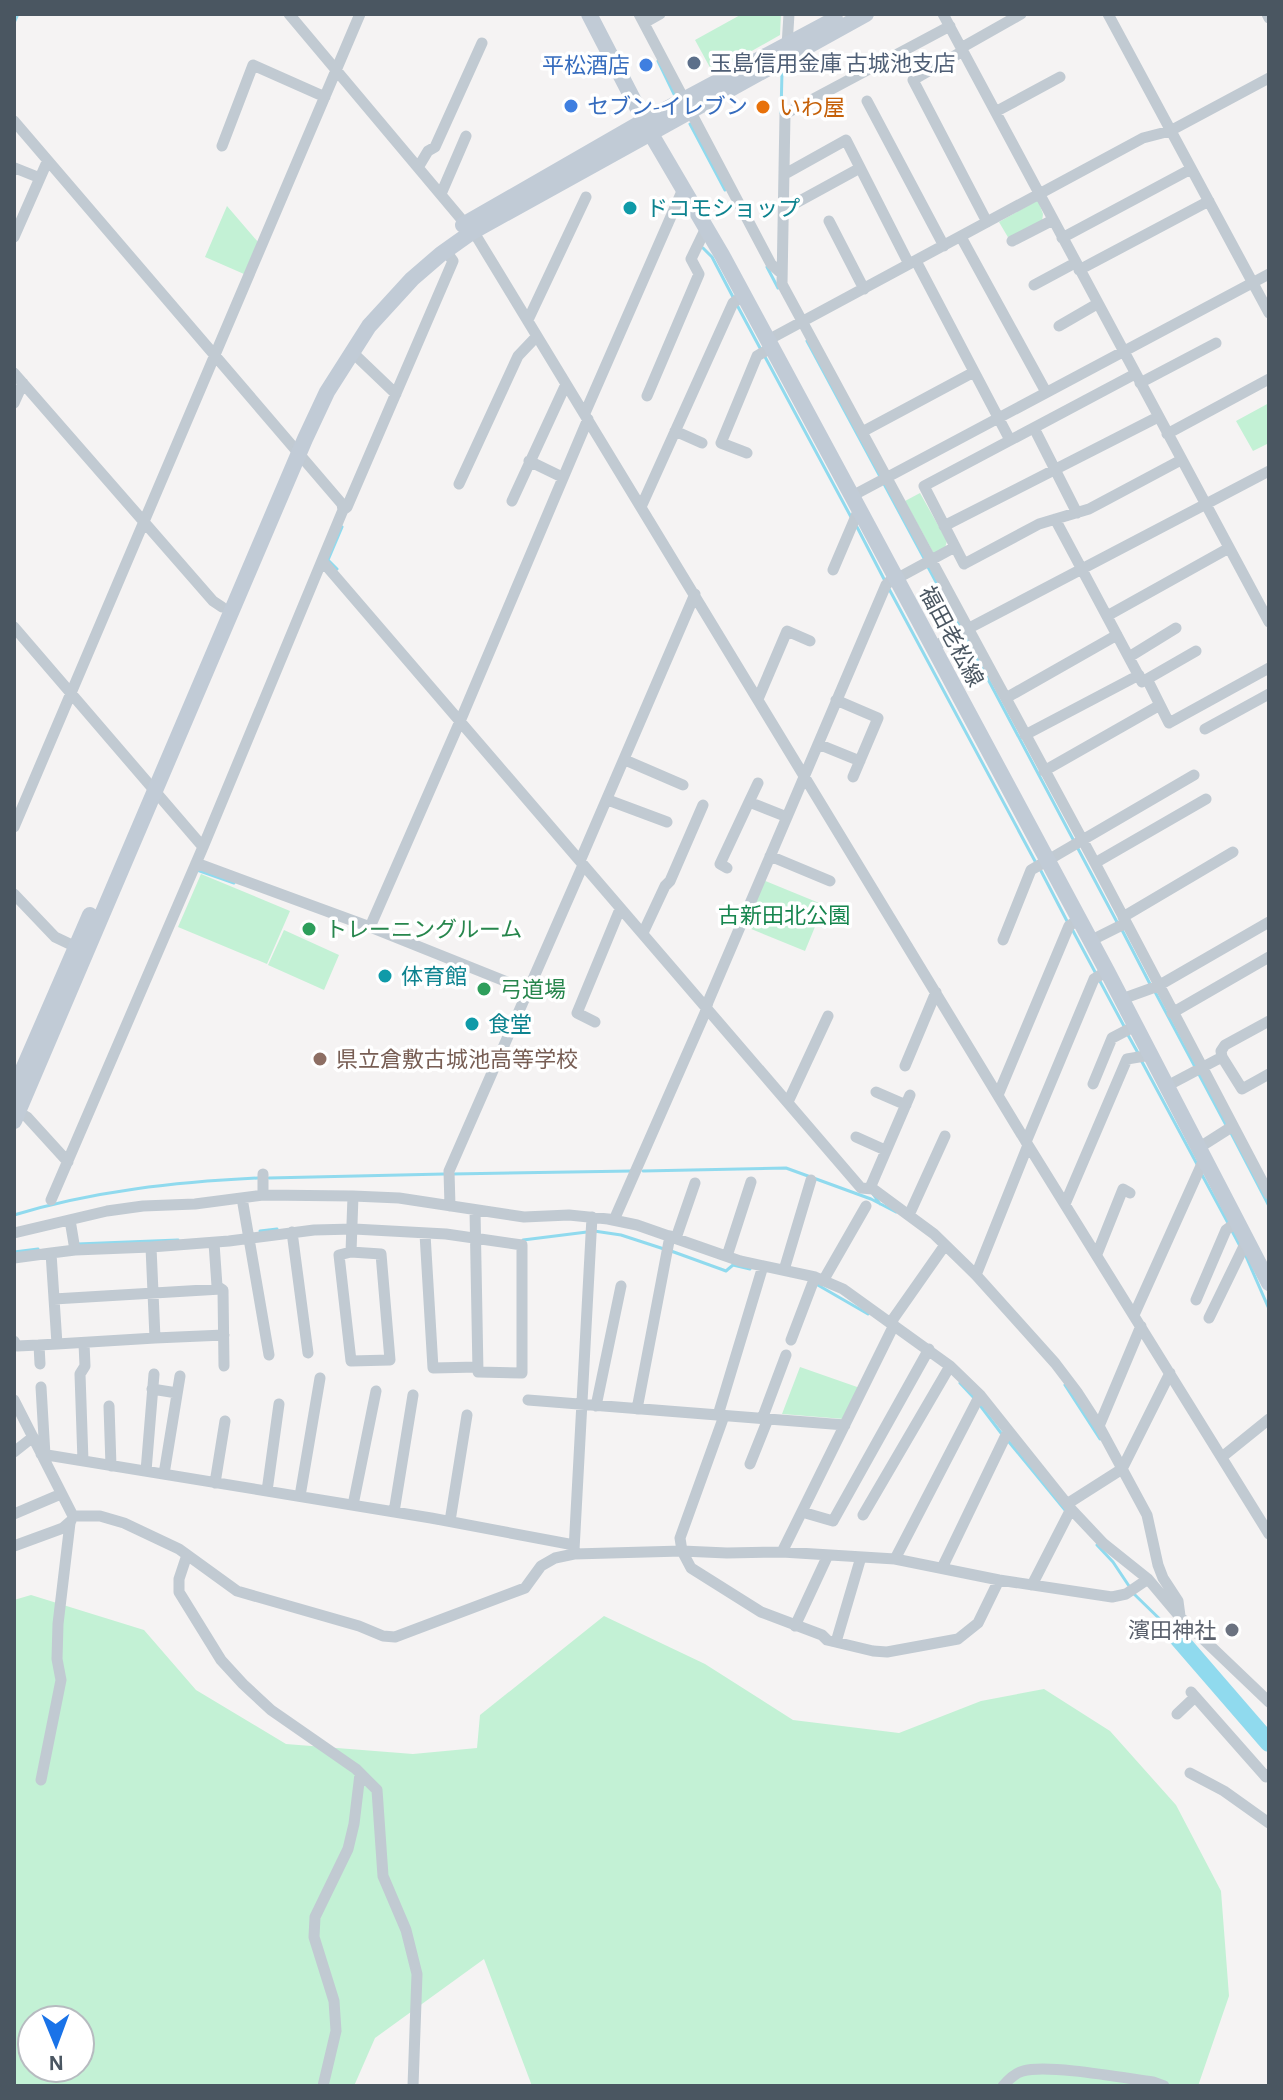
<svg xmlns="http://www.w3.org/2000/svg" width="1283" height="2100" font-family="'Alegreya Sans','Noto Sans JP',sans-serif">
	<rect width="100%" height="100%" fill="#f5f3f3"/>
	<path fill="#c3f1d5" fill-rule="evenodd" d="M742,14H781L780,35L713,73L695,40Z
		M1038,200L1043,214L1042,222L1009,239L999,222Z
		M227,206L258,242L244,274L205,257Z
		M1269,403V443L1253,451L1236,421Z
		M920,493L947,541L945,548L934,554L905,501Z
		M201,874L290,911L267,964L178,927Z
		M763,880L824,905L805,951L744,926Z
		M284,930L339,955L324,990L268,965Z
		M800,1367L860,1388L844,1419L782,1414Z
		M31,1595L144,1630L196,1690L286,1744L413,1754L477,1748L480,1715L604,1616L705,1664L793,1720L899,1733L981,1701L1044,1689L1110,1731L1176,1805L1221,1891L1229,1996L1198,2086H532L484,1959L375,2038L354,2086H14V1600ZM32,2020H80V2068H32Z"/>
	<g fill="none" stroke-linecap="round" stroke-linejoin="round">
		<path stroke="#90daee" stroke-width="3" d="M14,23L18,14
			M658,61L674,94
			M781,113L782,72
			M690,124L725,190
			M703,248L712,257L734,299
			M767,267L778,288
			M737,305L760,348
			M807,341L925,560
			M764,355L851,517
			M857,527L885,581
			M928,567L960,627
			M337,569L328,560L342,527
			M888,587L1036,863
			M964,634L1118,924
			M1040,869L1068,923
			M197,870L234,883
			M1072,929L1125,1028
			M1122,930L1150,984
			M1154,990L1226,1125
			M1128,1035L1138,1053
			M1141,1060L1198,1166
			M1230,1131L1269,1206
			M643,1171L786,1168L871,1199L896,1212
			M1201,1173L1228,1223
			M452,1174L632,1171
			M269,1178L444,1174
			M873,1194L880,1204
			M14,1215C93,1191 176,1182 258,1178
			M1231,1229L1241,1248
			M260,1231L277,1229
			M594,1231L621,1235L664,1249
			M523,1240L587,1232
			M77,1244L178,1240
			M671,1251L726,1271L733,1265L750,1269
			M14,1252L38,1249
			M1245,1254L1269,1309
			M816,1284L868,1314
			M960,1383L974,1398
			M1065,1385L1100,1439
			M979,1404L1001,1433
			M1009,1442L1065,1510
			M1097,1545L1113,1562L1129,1586
			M1133,1593L1172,1631
			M1172,1631L1175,1619
			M1267,1741L1269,1739"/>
		<path stroke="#90daee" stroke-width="18" d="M1172,1631L1269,1743"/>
		<path stroke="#c1cad2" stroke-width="11" d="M289,14L478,239L1028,1145L1269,1534
			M639,14L771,264L782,274
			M943,14L1269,622
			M1108,14L1269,313
			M1267,14L1269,18
			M644,23L660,14
			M950,26L785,114L782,284L1095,863L1269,1194
			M787,46L789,14
			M961,48L1021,14
			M963,51L913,80L987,222
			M867,101L944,246
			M997,111L1060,77
			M14,121L342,504L343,510
			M222,146L253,65L325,97
			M419,166L428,151L435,147L482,43
			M14,170L15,168L40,178
			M785,174L846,140L909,264
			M441,194L466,136
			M785,209L860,168
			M829,221L864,289
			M14,237L47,162
			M961,237L1046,392
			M1062,238L1191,169
			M1012,241L1053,220
			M916,261L1010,440
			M1079,270L1209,201
			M1034,285L1075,263
			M528,320L586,197
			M1059,326L1097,304
			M768,340L1143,138L1170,131L1269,78
			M351,351L396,394
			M14,373L213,601L222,607
			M1135,374L924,486L964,564L1039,524L1089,509L1181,460
			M1140,383L1216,343
			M647,396L699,274L691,259L706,228
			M14,403L23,383
			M585,413L683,189
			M1034,428L1077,513
			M675,431L702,443
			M862,432L974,372
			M1167,434L1269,379
			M747,453L721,443L757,356L772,347
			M529,461L562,477
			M459,484L518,356L537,336
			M852,496L1269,274
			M512,501L566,384
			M641,507L733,303L744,295
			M1055,519L1142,682L1196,651
			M944,526L1158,417
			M323,562L861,1188L873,1189L934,1234L976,1275L1055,1363L1077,1392L1099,1426L1147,1515L1158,1565L1163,1578L1178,1601L1180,1616
			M833,570L859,509
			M896,579L955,547
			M1107,616L1229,548
			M14,627L203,847
			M933,647L1269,471
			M1129,657L1176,628
			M1147,679L1169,723L1269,668
			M1006,698L1117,635
			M758,699L787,631L810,641
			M836,700L878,718L853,777
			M1205,729L1269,694
			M1025,735L1139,675
			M818,744L860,761
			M625,760L683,785
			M1044,771L1160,705
			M608,800L667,822
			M749,802L758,783
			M14,827L360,14
			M770,856L830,881
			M580,861L695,594
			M196,863L370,927L527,990
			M1095,863L1206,799
			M727,868L720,864L749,802L787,817
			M14,894L55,937L76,947
			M1123,917L1233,852
			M370,927L461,719L588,419
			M643,933L665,886L670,881L703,805
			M1003,940L1031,870L1194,775
			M1090,941L1126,923
			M1122,999L1158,986L1269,922
			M1172,1013L1269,957
			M1269,1021L1225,1045L1221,1051L1222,1057L1242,1089L1269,1074
			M595,1022L577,1013L620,909
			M905,1066L936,992
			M1093,1084L1112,1038L1135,1026
			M1167,1086L1222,1057
			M876,1092L906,1105
			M998,1095L1069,926L1079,919
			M788,1102L828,1016
			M18,1112L27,1117L68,1162
			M856,1137L885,1150
			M1026,1142L1094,979L1107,971
			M1200,1147L1233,1126
			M870,1188L910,1095
			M263,1195V1174
			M242,1198L269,1355
			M51,1200L203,847L343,510L347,507L453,261L446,251
			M1065,1204L1127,1059L1151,1055
			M450,1206L449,1171L583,865
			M909,1215L945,1136
			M70,1220L75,1250L151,1247L155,1338L57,1344L51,1253L75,1250
			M614,1220L705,1013L708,1002L886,585L895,576
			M292,1232L308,1353
			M14,1233L107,1211L143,1206L195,1204L263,1195L353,1196L399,1198L524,1217L569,1215L608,1219L637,1225L740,1261L815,1277L843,1289L950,1366L980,1395L1071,1509L1103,1543L1148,1579L1180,1617L1269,1702
			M425,1234L433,1368L478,1367
			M676,1238L695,1183
			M214,1243L217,1286L223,1290L224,1366
			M151,1247L229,1241L314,1230L354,1229L446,1234L522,1245V1373L478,1372L475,1210
			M351,1252L339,1255L351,1361L390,1360L381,1254L351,1252L353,1196
			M1097,1254L1123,1189L1130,1193
			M727,1256L751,1182
			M14,1258L51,1253
			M784,1270L811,1180
			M976,1275L1028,1145
			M823,1281L866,1206
			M54,1299L221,1289
			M1196,1300L1226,1230L1237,1222
			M1134,1315L1205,1157
			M1209,1318L1247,1240
			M891,1322L945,1245
			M155,1338L224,1335
			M791,1340L815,1277
			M14,1341L17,1346L39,1345
			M40,1364L39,1345L57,1344
			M41,1387L45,1455
			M152,1389L177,1393
			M14,1400L73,1516
			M528,1400L845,1425
			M109,1406L111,1466
			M596,1406L621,1286
			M637,1409L670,1236
			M718,1415L763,1266
			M724,1416L680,1538L682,1551L691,1568L761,1612L822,1635L827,1640L873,1651L887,1652L958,1639L978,1623L999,1580
			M762,1419L786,1355
			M1099,1426L1141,1326
			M14,1452L33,1437
			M41,1454L431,1518L574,1545
			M1222,1457L1269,1419
			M83,1461L80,1374L85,1366L84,1343
			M750,1464L768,1419
			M146,1471L154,1374
			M164,1474L180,1376
			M215,1483L225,1421
			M267,1491L279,1404
			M300,1496L320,1378
			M1067,1504L1122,1469L1170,1373
			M353,1505L376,1391
			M394,1512L413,1395
			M802,1512L833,1521L929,1349
			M14,1514L61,1494
			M863,1515L950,1366
			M73,1516H100L124,1523L179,1549L237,1591L359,1626L383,1636L395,1637L525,1588L541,1566L555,1558L574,1554L682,1551L727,1553L782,1552L895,1559L999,1580L1112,1597L1126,1594L1148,1579
			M450,1521L467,1415
			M14,1546L63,1528L71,1521
			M574,1550L592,1217
			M782,1552L894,1325
			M187,1555L179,1579V1592L221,1660L243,1684L271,1710L356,1769L377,1790L383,1876L406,1930L417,1974L413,2086
			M895,1559L980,1395
			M942,1568L1008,1431
			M1032,1585L1071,1509
			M795,1626L828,1555
			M836,1642L861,1557
			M1191,1692L1266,1777L1269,1774
			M1177,1714L1195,1697
			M1190,1773L1224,1791L1269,1823
			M41,1780L61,1680L57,1659L58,1624L70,1523
			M323,2086L336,2031L334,2001L314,1937L315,1917L348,1849L354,1824L360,1774
			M1003,2086C1008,2080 1015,2073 1023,2071C1048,2064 1124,2078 1153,2082L1164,2086"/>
		<path stroke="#c1cbd6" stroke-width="16" d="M589,14L651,134L722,255L852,496L1107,971L1269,1283
			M463,225L644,121L835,19
			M14,1090L90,915
			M14,1121L305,439L327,392L369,326L412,279L441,254L472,232L866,14"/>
	</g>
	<circle fill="#5c6f8a" stroke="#fff" stroke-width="3" cx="694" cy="63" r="8"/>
	<g fill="#3f7fe0" stroke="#fff" stroke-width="3">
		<circle cx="646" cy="65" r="8"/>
		<circle cx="571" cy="106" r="8"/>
	</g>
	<circle fill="#e8710a" stroke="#fff" stroke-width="3" cx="763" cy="107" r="8"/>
	<g fill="#0f9aa8" stroke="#fff" stroke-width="3">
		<circle cx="630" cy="208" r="8"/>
		<circle cx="385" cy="976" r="8"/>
		<circle cx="472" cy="1024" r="8"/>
	</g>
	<g fill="#2e9e5b" stroke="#fff" stroke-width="3">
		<circle cx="309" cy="929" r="8"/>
		<circle cx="484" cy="989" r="8"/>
	</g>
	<circle fill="#8d6e63" stroke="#fff" stroke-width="3" cx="320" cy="1059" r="8"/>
	<circle fill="#6b7280" stroke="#fff" stroke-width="3" cx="1232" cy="1630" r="8"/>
	<g text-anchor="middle" stroke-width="7" stroke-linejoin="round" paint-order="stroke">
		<g font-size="22" fill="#4e5e75" stroke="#fff" text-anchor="start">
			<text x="710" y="71">玉島信用金庫 古城池支店</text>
		</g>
		<g font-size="22" fill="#366cbe" stroke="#fff" text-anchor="end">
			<text x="630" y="73">平松酒店</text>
			<text x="587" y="114" text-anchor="start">セブン-イレブン</text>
		</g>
		<g font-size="22" fill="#c56008" stroke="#fff" text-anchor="start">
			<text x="779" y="115">いわ屋</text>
		</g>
		<g font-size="22" fill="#0d838f" stroke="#fff" text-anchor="start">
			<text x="646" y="216">ドコモショップ</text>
			<text x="401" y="984">体育館</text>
			<text x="488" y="1032">食堂</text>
		</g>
		<g font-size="22" fill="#4a5661" stroke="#fff">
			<text transform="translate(952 636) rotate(62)" y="8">福田老松線</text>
		</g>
		<g font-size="22" fill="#17864f" stroke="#fff">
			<text x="784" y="923">古新田北公園</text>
		</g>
		<g font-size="22" fill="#27864d" stroke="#fff" text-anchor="start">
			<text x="325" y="937">トレーニングルーム</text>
			<text x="500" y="997">弓道場</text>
		</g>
		<g font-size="22" fill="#785e54" stroke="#fff" text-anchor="start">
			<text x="336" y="1067">県立倉敷古城池高等学校</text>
		</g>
		<g font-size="22" fill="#5b616d" stroke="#fff" text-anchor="end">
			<text x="1216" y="1638">濱田神社</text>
		</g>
	</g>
	<rect width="1283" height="2100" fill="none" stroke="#4a5661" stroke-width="32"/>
	<g transform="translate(56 2044) rotate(179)"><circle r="38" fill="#ffffff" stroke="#b7bbc0" stroke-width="2"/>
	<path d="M0-6L14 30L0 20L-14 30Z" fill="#1a73e8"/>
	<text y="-12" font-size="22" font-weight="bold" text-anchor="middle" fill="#4a5661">N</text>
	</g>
</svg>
